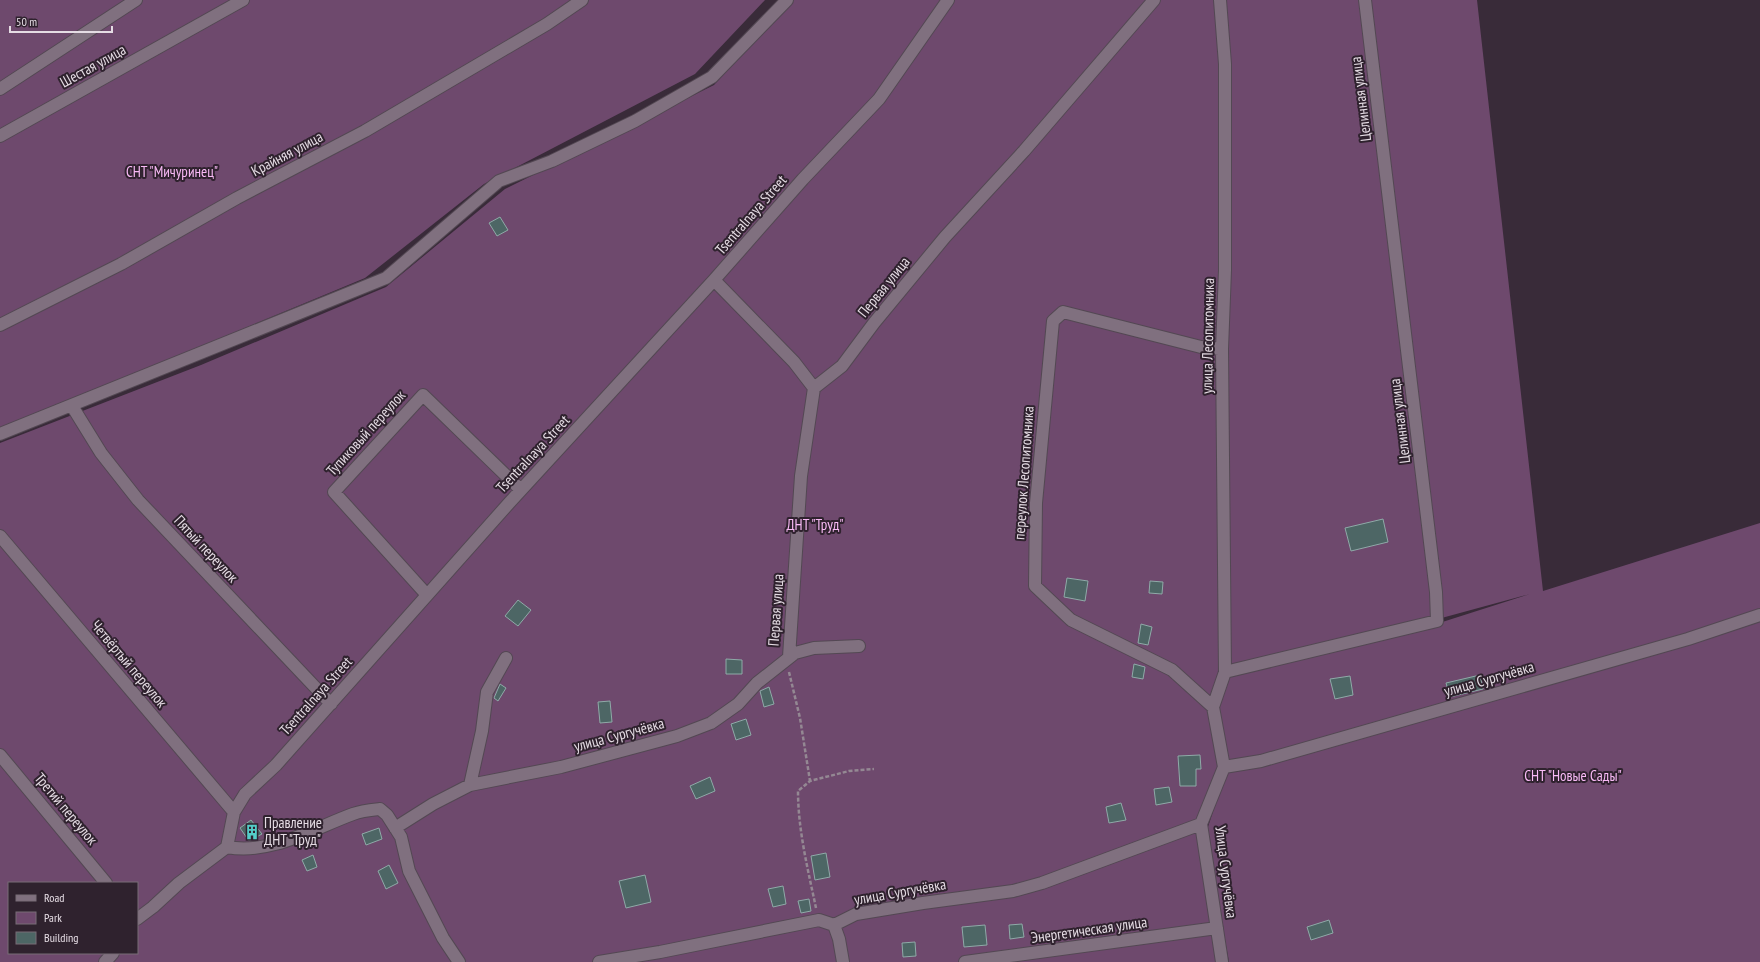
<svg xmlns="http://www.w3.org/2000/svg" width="1760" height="962" font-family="'PT Sans Narrow',sans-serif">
	<rect width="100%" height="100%" fill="#392b39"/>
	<path fill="#6e496d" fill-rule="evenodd" d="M0,0H765L695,74L484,184L365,278L0,430Z
		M792,0H1477L1543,591L1760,523V962H1229L1206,833L1224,778L1205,833L1221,962H0V443L201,365L386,287L505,189L714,85ZM1530,594L1433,625L1225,677ZM9,883H137V953H9Z"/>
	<path fill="#4d6665" stroke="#8faaa8" d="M500,217L508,230L497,236L489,223Z
		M1383,519L1388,542L1351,551L1345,528Z
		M1067,578L1088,581L1085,601L1064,597Z
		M1150,581L1163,582L1162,594L1149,593Z
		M518,600L531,610L518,626L505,616Z
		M1141,624L1152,627L1148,645L1138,643Z
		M726,659L742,660V674H726Z
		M1134,664L1145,667L1143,679L1132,677Z
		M1480,675L1483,689L1450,697L1446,683Z
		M1350,676L1353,695L1335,699L1330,679Z
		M500,684L506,688L498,701L494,698Z
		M769,687L774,704L764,707L760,691Z
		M610,701L612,722L600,723L598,702Z
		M746,719L751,735L736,740L731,724Z
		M1200,755L1201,769H1196V786H1180L1178,756Z
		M710,777L715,791L696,799L690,786Z
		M1169,787L1172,802L1156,805L1154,789Z
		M1121,803L1126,820L1109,823L1106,807Z
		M251,820L262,834L249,841L240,828Z
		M379,828L382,839L366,845L362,834Z
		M826,853L830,877L815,880L811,856Z
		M313,855L317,867L307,871L302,860Z
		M389,865L398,883L386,889L378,871Z
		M645,875L651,902L626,908L619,881Z
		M783,886L786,904L773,907L768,889Z
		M809,899L811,911L801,913L798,901Z
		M1329,920L1333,933L1311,940L1307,927Z
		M1022,924L1024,937L1010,939L1009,925Z
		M985,925L987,945L964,947L962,927Z
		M915,942L916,956L903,957L902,943Z"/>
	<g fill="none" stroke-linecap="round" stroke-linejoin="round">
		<g stroke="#534853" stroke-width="14">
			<path id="minor" d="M1220,0L1225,64V270L1222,349L1225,672L1213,707L1224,767L1201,824L1222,962
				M0,89L136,0
				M0,136L243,0
				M714,280L794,362L814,388
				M0,325L121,264L237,198L365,131L547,24L582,0
				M72,406L101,453L138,500L331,704
				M0,434L386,278L499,181L552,161L635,121L712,77L787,0
				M0,536L234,812
				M427,595L334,492L423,395L521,490
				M789,657L801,476L814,388L842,366L874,323L945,237L1024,151L1154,0
				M1225,672L1437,621L1436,592L1365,0
				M1213,707L1172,670L1071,620L1035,586L1036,503L1053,321L1063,312L1201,347L1222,349
				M0,755L106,883
				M1224,767L1261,761L1688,639L1760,615
				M470,785L482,731L487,692L506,658
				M395,828L433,804L470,785L561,767L677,736L711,723L738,704L757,683L795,653L814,648L859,646
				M227,847C271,855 312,829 353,814C361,811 371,810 380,809L387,815L401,837L409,871L443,938L459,962
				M137,919L153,907L179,883L227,847L234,812L245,794L276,765L510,502L714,280L803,179L879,99L948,0
				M834,925L839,939L843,962
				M105,962L113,953
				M599,962L660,952L819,920L834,925L856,914L923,903L1013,891L1042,883L1201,824
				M965,962L1217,928"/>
		</g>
		<path stroke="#948893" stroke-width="2.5" stroke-dasharray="4 2" stroke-linecap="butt" d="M789,672L800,718L810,781
			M816,908C808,870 798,830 798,791L810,781L849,771L874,769"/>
		<use href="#minor" stroke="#80707f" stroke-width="12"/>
	</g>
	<defs>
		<g id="building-bare" transform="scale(1.2)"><path d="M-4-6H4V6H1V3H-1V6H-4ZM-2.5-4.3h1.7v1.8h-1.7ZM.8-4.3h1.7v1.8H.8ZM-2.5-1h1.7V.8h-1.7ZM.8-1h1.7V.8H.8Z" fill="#54cdc8" stroke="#2f222e" stroke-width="2.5" paint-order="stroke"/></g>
	</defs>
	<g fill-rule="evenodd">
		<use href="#building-bare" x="252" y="832"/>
	</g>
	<g text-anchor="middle" stroke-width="4" stroke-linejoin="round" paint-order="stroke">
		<g font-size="15" fill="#e5dce4" stroke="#2f222e">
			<text transform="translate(93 66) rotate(-29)" y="5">Шестая улица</text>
			<text transform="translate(1361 99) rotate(-97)" y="5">Целинная улица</text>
			<text transform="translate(287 154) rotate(-28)" y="5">Крайняя улица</text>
			<text transform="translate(751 215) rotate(-49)" y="5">Tsentralnaya Street</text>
			<text transform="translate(884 287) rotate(-51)" y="5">Первая улица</text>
			<text transform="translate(1208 336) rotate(-89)" y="5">улица Лесопитомника</text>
			<text transform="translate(1400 421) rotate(-97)" y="5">Целинная улица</text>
			<text transform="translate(366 433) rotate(-48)" y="5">Тупиковый переулок</text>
			<text transform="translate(533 454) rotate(-47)" y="5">Tsentralnaya Street</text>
			<text transform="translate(1024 473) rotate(-86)" y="5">переулок Лесопитомника</text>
			<text transform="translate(206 549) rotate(47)" y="5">Пятый переулок</text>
			<text transform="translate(776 610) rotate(-86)" y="5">Первая улица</text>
			<text transform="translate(129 664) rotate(50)" y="5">Четвёртый переулок</text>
			<text transform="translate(1489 679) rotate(-16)" y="5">улица Сургучёвка</text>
			<text transform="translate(316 696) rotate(-48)" y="5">Tsentralnaya Street</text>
			<text transform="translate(619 735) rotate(-15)" y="5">улица Сургучёвка</text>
			<text transform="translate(66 809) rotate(50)" y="5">Третий переулок</text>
			<text transform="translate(1226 872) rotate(83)" y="5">Улица Сургучёвка</text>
			<text transform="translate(900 892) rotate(-10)" y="5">улица Сургучёвка</text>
			<text transform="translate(1089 930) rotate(-8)" y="5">Энергетическая улица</text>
		</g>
		<g font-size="15" fill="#f9baf6" stroke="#2f222e">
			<text x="172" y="177">СНТ "Мичуринец"</text>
			<text x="815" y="530">ДНТ "Труд"</text>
			<text x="1573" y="781">СНТ "Новые Сады"</text>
		</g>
		<g font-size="15" fill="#e5dce4" stroke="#2f222e" text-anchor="start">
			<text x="264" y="828">Правление<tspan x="264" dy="17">ДНТ "Труд"</tspan></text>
		</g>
	</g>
	<rect x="8" y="882" width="130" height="72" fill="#2f222e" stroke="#786c77"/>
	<rect x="16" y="895" width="20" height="6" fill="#80707f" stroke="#786c77"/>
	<text x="44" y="902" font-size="12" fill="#e5dce4">Road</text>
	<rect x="16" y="912" width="20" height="12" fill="#6e496d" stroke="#786c77"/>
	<text x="44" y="922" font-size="12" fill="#e5dce4">Park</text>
	<rect x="16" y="932" width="20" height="12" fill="#4d6665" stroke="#786c77"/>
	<text x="44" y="942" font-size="12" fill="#e5dce4">Building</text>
	<path d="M10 26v6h102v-6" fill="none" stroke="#e5dce4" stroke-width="2"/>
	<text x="16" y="26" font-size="12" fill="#e5dce4" stroke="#2f222e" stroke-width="3" paint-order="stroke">50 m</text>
</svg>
